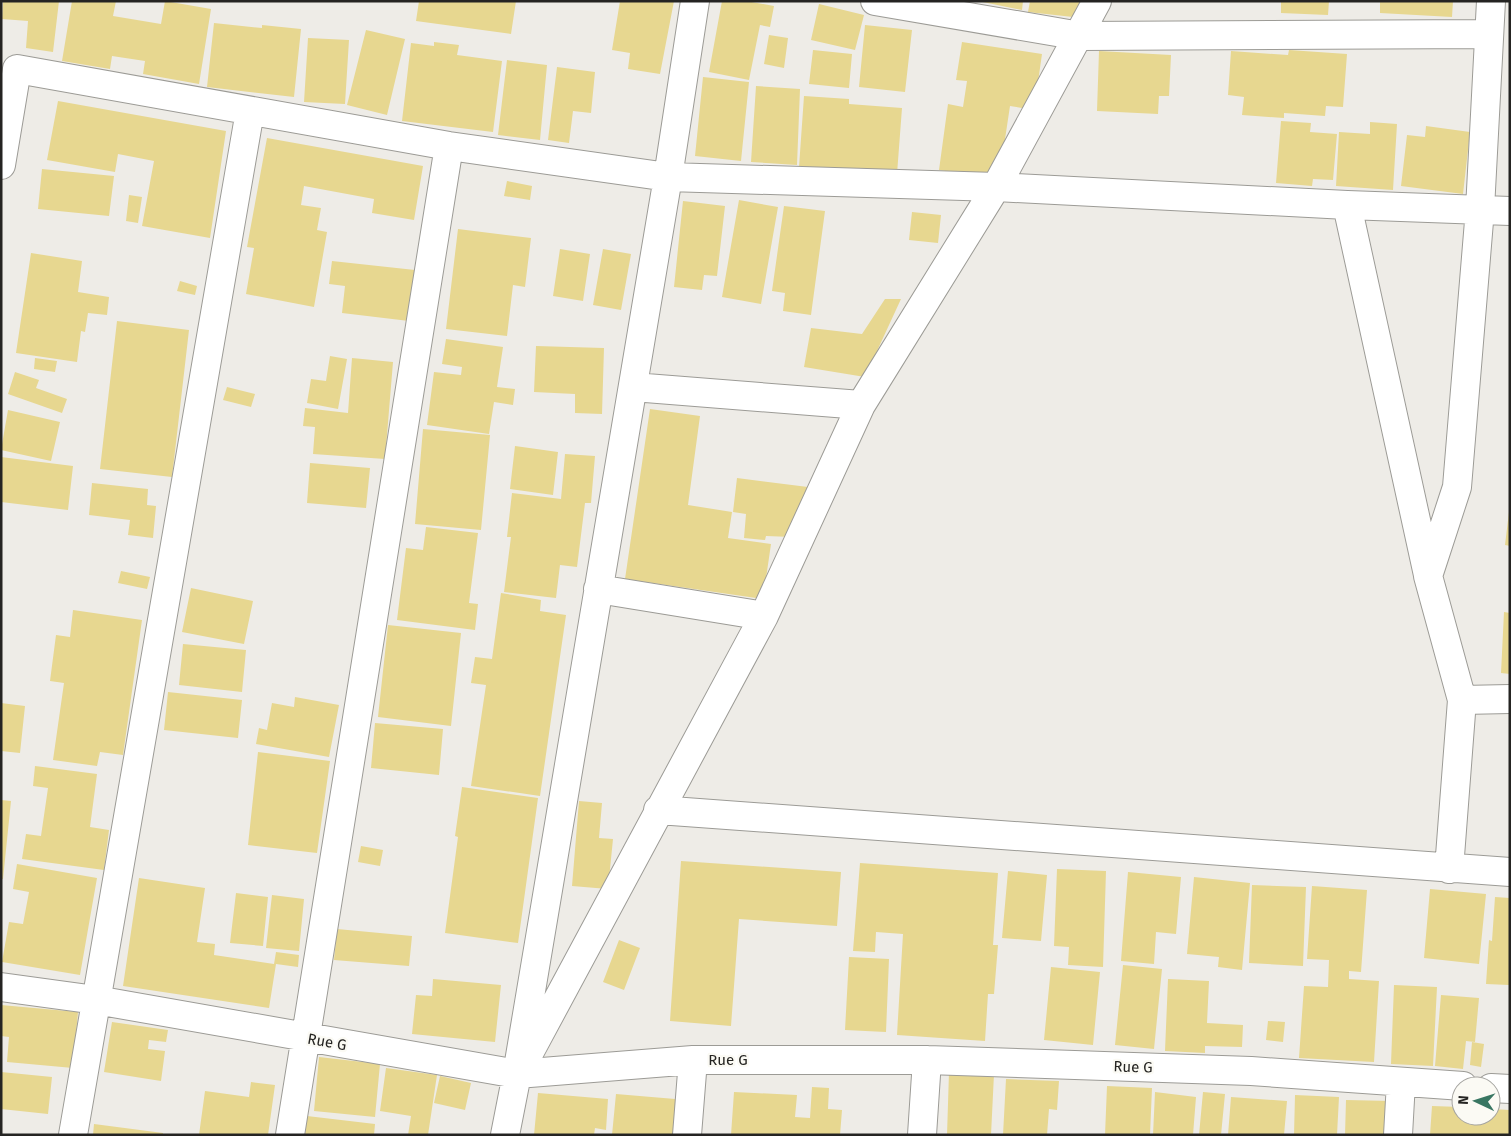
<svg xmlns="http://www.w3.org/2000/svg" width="1511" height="1136" font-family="'Fira Sans',sans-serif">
	<rect width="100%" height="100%" fill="#eeece7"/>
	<path fill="#e7d790" d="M3,1H59L53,52L26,48L28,21L2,19Z
		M72,1H116L113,16L161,24L165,1L211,9L199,84L143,74L145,61L112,56L110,69L62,61Z
		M419,1H516L511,34L416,21Z
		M620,1H674L660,74L628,69L630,53L612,50Z
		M722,1H746L774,6L770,27L760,25L749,80L709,72Z
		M978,1H1023L1022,10Z
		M1030,1H1083L1082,18L1028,12Z
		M1281,1H1329L1328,15L1281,13Z
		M1380,1H1453L1452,17L1380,13Z
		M819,4L864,15L855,50L811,40Z
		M214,23L262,28V25L301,29L294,97L207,87Z
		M865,25L912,30L905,92L859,87Z
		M366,30L405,39L387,115L347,105Z
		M769,35L788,38L784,68L764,64Z
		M308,38L349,40L345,104L304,102Z
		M434,42L459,45L457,55L502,61L493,132L402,121L411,43L434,46Z
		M962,42L1042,54L1034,110L1010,106L999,179L939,170L948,104L963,107L967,81L956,80Z
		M813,50L852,54L849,88L809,84Z
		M1289,50L1347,54L1343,107L1326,106L1325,116L1284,113V118L1242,115L1244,97L1228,95L1231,51L1288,55Z
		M1099,51L1171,55L1169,96H1159L1158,114L1097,111Z
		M507,60L547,65L540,140L498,135Z
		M557,67L595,72L591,113L573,111L569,143L548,140Z
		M703,77L749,82L741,161L695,156Z
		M756,86L800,89L797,165L751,162Z
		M804,96L849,99V104L902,108L897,174L799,167Z
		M58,101L226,131L210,238L142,226L154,161L118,154L115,172L47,160Z
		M1281,121L1311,123L1310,132L1337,134L1333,180L1313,179L1312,186L1276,183Z
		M1370,122L1397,124L1393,190L1336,186L1339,132L1370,134Z
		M1426,126L1470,132L1463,194L1401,186L1407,135L1425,137Z
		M267,138L423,166L414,220L372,213L374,199L304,186L301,205L321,208L317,230L327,232L314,307L246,294L254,248L247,247Z
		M42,169L114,176L109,216L38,209Z
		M507,181L532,186L530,200L504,196Z
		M129,195L142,197L138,223L126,221Z
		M739,200L778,207L761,304L722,297Z
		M683,201L725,206L717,276L704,275L702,290L674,287Z
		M784,206L825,211L811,315L783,311L785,293L772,291Z
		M912,212L941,215L938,243L909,240Z
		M458,229L531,238L525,287L513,285L507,336L446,329Z
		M560,249L590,254L583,301L553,296Z
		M603,249L631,254L621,310L593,305Z
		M31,253L82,261L78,292L109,297L107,315L88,313L85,332L81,331L77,362L16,353Z
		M332,261L415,270L409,321L342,313L345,286L329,284Z
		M180,281L197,286L195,295L177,291Z
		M885,299H901L865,377L804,367L811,328L862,334Z
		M117,321L189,330L172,477L100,469Z
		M446,339L503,347L497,387L515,389L513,405L494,402L489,434L427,425L434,372L461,375L462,367L442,364Z
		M536,346L604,348L602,414L575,413V394L534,392Z
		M330,356L347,359L338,409L307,403L311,379L326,381Z
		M35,358L57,361L55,372L34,369Z
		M352,358L393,362L385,459L313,454L315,427L303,426L305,408L348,413Z
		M15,372L39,380L36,388L67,399L62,413L8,394Z
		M227,387L255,394L251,407L223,400Z
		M650,409L700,416L688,505L732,512L728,538L771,544L763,599L625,579Z
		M8,410L60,422L51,461L1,450Z
		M423,429L490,435L481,530L415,524Z
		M515,446L558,452L553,495L510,489Z
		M565,454L595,456L591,503H585L577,567L560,565L556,598L504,592L511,537H507L512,493L561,499Z
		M1,457L73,466L68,510L1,502Z
		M310,463L370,468L366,508L307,503Z
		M737,478L808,487L792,537L766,536L765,540L744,538L746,514L733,512Z
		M92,483L148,489L147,505L156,506L153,538L128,535L130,520L89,515Z
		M1509,512H1510V546L1505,545Z
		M426,527L478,533L469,603L478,604L475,630L397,620L406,548L423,550Z
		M121,571L150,577L147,589L118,583Z
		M191,588L253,601L244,644L182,632Z
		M501,593L541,600L540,611L566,615L540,796L471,786L486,685L471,683L475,657L492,659Z
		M73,610L142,620L123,755L100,752L97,766L53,760L64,683L50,681L56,635L70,637Z
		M1504,612L1510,613V674L1501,673Z
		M388,625L461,633L451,726L378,717Z
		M183,644L246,650L242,692L179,685Z
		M168,692L242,700L238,738L164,730Z
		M295,697L339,705L329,757L256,744L259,728L267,730L272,703L294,707Z
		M1,703L25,706L20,753L1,751Z
		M375,723L443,729L439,775L371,768Z
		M258,752L330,761L317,853L248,845Z
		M35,766L97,774L90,827L109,830L104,870L22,859L26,834L41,836L48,788L33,786Z
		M462,787L538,798L518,943L445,933L458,837L455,836Z
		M1,800L11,801L3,879H1Z
		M579,801L602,803L599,838L613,839L608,889L572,886Z
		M361,846L383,850L380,866L358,862Z
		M681,861L841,872L837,926L739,919L731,1026L670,1021Z
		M860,863L998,873L993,945H998L994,994H988L985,1041L897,1035L903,934L876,932L875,952L853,951Z
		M17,864L97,878L80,975L2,962L9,922L23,924L29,892L13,889Z
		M1057,869L1106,871L1103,967L1068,965L1069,947L1054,946Z
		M1008,871L1047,875L1041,941L1002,938Z
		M1128,872L1181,877L1176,934L1156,932L1154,964L1121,961Z
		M1194,877L1250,883L1242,970L1218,967L1219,957L1187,954Z
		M139,878L205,888L197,942L215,944L214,955L274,964L276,952L299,955L298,967L276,964L269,1008L123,986Z
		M1252,885L1306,887L1303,966L1249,963Z
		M1312,886L1367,890L1361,972L1349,971V979L1379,981L1374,1062L1299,1058L1304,986L1328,987L1329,960L1307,959Z
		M1430,889L1486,894L1479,964L1424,958Z
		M236,893L268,897L263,946L230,943Z
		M272,895L304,899L299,951L266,948Z
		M1495,897L1510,898L1509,985L1486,984L1489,940L1492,941Z
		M337,929L412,936L409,966L334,960Z
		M619,940L640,948L624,990L603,982Z
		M849,957L889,959L886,1032L845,1030Z
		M1123,965L1162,969L1154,1049L1115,1045Z
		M1051,967L1100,972L1093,1045L1044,1040Z
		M433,979L501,985L495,1042L412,1034L416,995L432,996Z
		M1168,979L1209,981L1207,1023L1243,1025L1242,1047L1205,1046V1053L1165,1051Z
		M1394,985L1437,987L1433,1066L1391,1064Z
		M1441,995L1479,998L1475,1042L1466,1041L1463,1069L1435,1066Z
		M1,1005L78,1012L73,1068L7,1062L9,1037L1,1036Z
		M1268,1021L1285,1022L1283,1042L1266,1040Z
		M112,1022L168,1030L166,1042L149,1040L148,1049L165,1051L161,1081L104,1072Z
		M1472,1042L1484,1044L1481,1067L1470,1065Z
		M319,1057L380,1064L375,1117L314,1111Z
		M386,1068L437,1075L428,1135H408L411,1116L380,1111Z
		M1,1072L52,1077L48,1114L1,1109Z
		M949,1072L994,1074L991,1135H947Z
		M440,1076L471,1083L465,1110L434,1103Z
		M1006,1079L1059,1081L1057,1110L1049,1109L1047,1135H1003Z
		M251,1082L275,1085L268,1135H199L205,1091L249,1097Z
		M1107,1086L1152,1088L1150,1135H1105Z
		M812,1087L829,1088L828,1109L842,1110L840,1135H731L734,1092L797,1095L795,1117L810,1118Z
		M1155,1092L1196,1097L1193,1135H1153Z
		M1203,1092L1225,1094L1221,1135H1199Z
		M538,1093L608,1099L606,1130L595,1128L594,1135H534Z
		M616,1094L687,1100L684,1135H612Z
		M1295,1095L1339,1097L1337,1135H1294Z
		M1231,1097L1287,1101L1284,1135H1228Z
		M1346,1100L1392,1101L1390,1135H1345Z
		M1432,1106L1461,1107V1116H1491V1109L1510,1110V1135H1430Z
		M307,1116L375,1124L374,1135H305Z
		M94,1124L163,1133V1135H93Z"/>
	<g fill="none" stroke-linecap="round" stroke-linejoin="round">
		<g stroke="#9c9b96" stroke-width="30">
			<path id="minor" d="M695,1L668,177L996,187L1347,205L1510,211
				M875,1L1080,36L1489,34
				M1,165L17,69L449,146L668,177L517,1074L505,1135
				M1347,205L1428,575
				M633,387L861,405
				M598,589L764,616
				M1462,700L1510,699
				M658,810L1510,872
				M1449,869L1462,700L1428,576L1457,487L1480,209L1491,1
				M1,987L96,1000L517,1074L693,1060H927L1251,1071L1463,1086
				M529,1053L764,616L861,405L996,187L1097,1
				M1491,1088L1510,1089
				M73,1135L250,111
				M290,1135L449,146
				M687,1135L693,1060
				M922,1135L927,1060
				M1398,1135L1401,1082"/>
		</g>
		<use href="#minor" stroke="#fff" stroke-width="28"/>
	</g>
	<g text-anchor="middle" stroke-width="4.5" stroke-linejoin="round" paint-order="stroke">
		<g font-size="15" fill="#252422" stroke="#fbfaf4">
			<text transform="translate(327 1042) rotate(10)" y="5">Rue G</text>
			<text x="728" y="1065">Rue G</text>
			<text transform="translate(1133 1067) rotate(2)" y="5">Rue G</text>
		</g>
	</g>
	<rect width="1511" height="1136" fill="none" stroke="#252422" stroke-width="5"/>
	<g transform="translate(1476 1101) rotate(274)"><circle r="24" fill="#fbfaf4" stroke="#a5a4a0"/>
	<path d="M0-4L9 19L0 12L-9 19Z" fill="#397662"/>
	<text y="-8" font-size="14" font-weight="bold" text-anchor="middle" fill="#252422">N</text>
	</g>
</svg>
